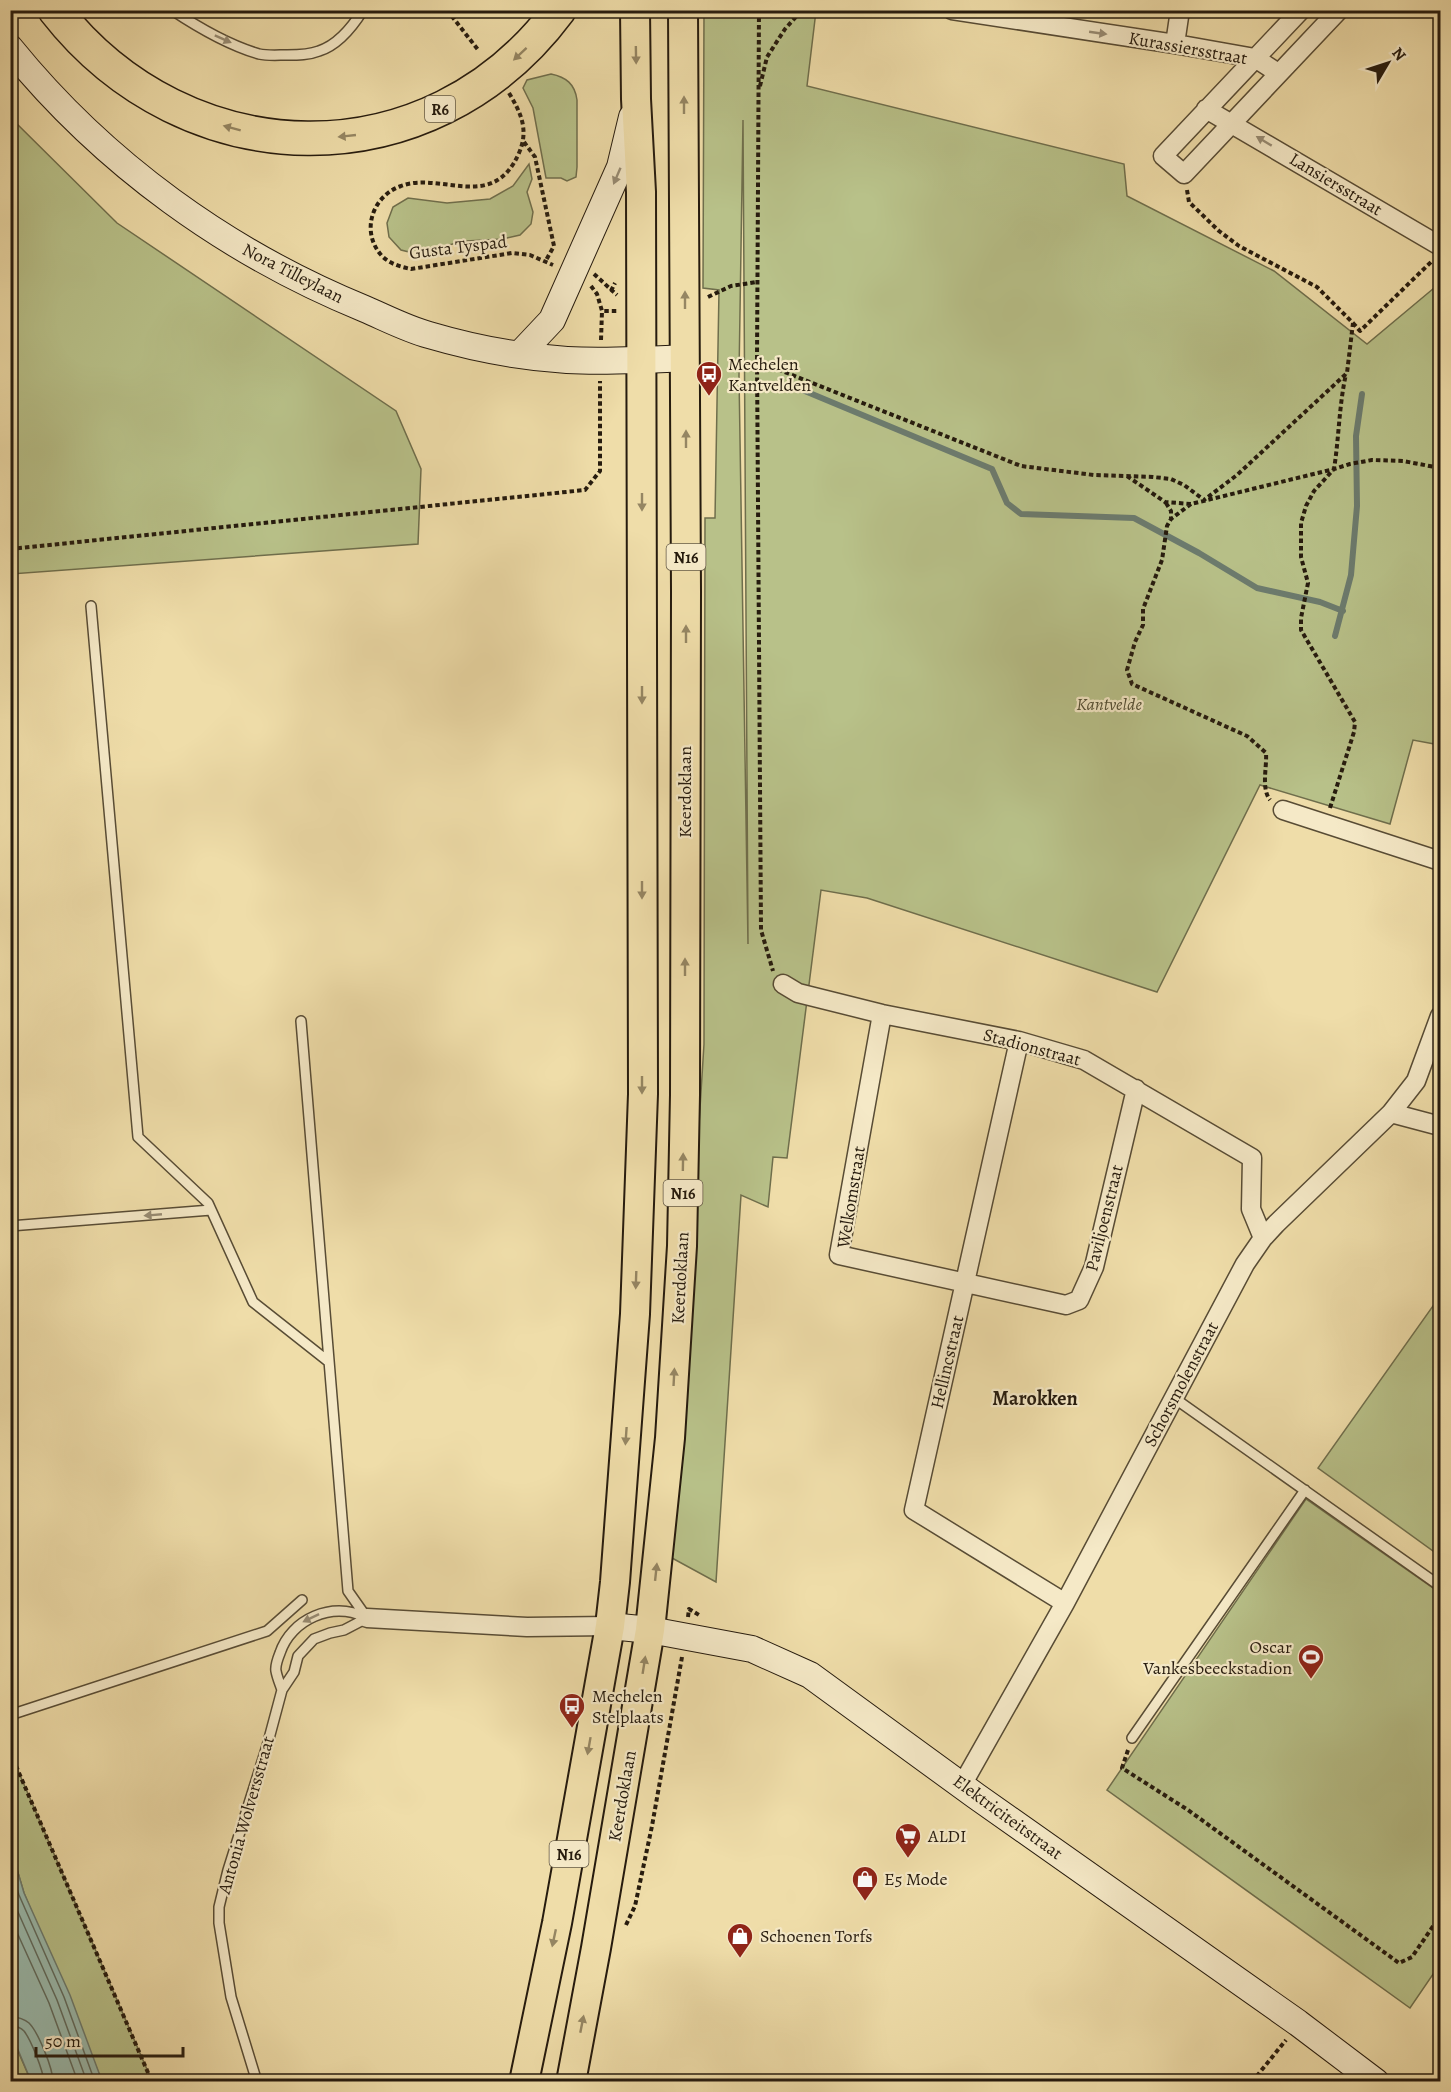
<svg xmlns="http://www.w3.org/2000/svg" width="1451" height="2092" font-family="Alegreya,serif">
	<rect width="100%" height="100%" fill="#efdda9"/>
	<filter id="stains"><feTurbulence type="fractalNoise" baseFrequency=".00333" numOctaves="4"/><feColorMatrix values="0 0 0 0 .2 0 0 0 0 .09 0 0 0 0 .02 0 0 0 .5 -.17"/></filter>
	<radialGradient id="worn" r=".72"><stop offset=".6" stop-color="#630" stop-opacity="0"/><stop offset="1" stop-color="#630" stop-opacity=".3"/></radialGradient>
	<path fill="#b8c189" stroke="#6f6e4c" stroke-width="1.5" fill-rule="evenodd" d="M704,11H816L807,86L1124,164L1127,196L1274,271L1367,344L1440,283V745L1413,740L1390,824L1260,785L1157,992L867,898L821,890L787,1158L773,1157L768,1207L741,1195L716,1582L672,1558L704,1044L705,518H715L719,290L703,288ZM743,120L748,943V944L739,376Z
		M551,74C566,77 575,84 577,100V167L576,177L567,181L561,178H546L533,108L523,88L527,80Z
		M11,118L117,223L396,411L421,469L418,544L11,574Z
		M529,164L532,179L527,192L533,212L531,224L520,235L503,239L466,241L413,253L401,250L389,237L387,223L393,207L408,198L447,203L490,199L513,186Z
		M1440,1296V1556L1318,1468Z
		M1306,1499L1440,1593V1964L1410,2008L1107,1790Z
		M10,1752L152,2081H102L24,1893L11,1849Z
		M10,2033L31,2081H17L11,2067Z"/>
	<path fill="#9abbae" stroke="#6c7b6e" stroke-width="1.5" d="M11,1849L24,1893L70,1995L102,2081H31L11,2033Z"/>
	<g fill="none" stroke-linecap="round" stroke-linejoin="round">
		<path stroke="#606b5e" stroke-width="1.5" d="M10,1868L19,1895L64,1997L95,2082
			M10,1894L57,2000L87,2082
			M10,1917L49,2003L78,2082
			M10,2016C17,2017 23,2018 29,2023C38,2032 53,2068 53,2082
			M10,2025C16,2026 20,2027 24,2031C31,2040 43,2070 44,2082"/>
		<path stroke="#6c7b6e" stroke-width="6" d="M800,389L992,469L1007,503L1021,514L1134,518L1199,553L1257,588L1320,602L1343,611
			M1335,636L1351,575L1357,506L1356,436L1362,394"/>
		<g stroke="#584c35" stroke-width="12">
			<path id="lane" d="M172,10C199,28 228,45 259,54C268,56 278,55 287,55C298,55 309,55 319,51C338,45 353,26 363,10
				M91,606L138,1137L208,1203L253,1302L329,1362
				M301,1021L348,1591L367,1618
				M10,1226L211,1210
				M1174,1398L1440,1586
				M282,1690C280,1684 277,1677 276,1671C275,1666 278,1658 280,1653C291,1619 333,1601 364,1617
				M10,1715L267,1631L302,1600
				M1132,1738L1305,1490
				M257,2082L231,1997L219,1923V1907L228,1870L267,1746L282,1690L294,1672L298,1656L314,1639L330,1633L344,1630L367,1618"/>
		</g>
		<g stroke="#584c35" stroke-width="21">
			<path id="street" d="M952,10L1175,44L1255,58L1278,73
				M1301,10L1163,156L1184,174L1339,10
				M1175,44L1180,10
				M1206,109L1440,246
				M1283,810L1440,861
				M783,984L798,993L882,1014L1019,1041L1084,1060L1252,1158L1251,1209L1263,1238
				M882,1014L839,1255L1066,1305L1079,1300L1094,1267L1136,1089
				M1019,1041L914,1510L1065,1603
				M1391,1113L1440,1126
				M367,1618L527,1627L610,1626
				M962,1785L1065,1603L1245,1264L1263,1238L1276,1224L1391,1113L1416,1081L1440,1016"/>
		</g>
		<g stroke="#261b0e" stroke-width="28">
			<path id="secondary" d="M10,48C104,164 228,253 365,309C386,318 407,329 429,335C473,348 521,357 567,360C606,362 646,360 685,358
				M520,354L552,320L620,167L632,117
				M610,1626L650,1630L752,1649L810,1675L976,1796L1298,2023L1376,2082"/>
		</g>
		<g stroke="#261b0e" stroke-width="32">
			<path id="primary" d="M524,2082L557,1923L610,1626L615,1582L635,1314L643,1094L641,192L636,99L635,10
				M571,2082L596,1948L650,1630L670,1438L682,1246L685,1095L686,591L683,10"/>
		</g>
		<g stroke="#261b0e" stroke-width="36">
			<path id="highway" d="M55,10C186,178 430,184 559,10"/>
		</g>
		<path stroke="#261b0e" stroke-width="4" stroke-dasharray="4.5 3" stroke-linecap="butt" d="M447,10L479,51
			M759,10L757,361L761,930L773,971
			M760,86L767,57L785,29L802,10
			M509,93C521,113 529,130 519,153C493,213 441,171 401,186C372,196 360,232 382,256C390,264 401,267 411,269L512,253L530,255L553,265
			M524,142L535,157L554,246L545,262
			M1187,190L1189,202L1219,231L1239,246L1317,287L1353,323L1347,373L1237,475L1204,500
			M594,274L617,295
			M591,286L597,294L602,311H618
			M611,291L615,283
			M708,297L731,286L757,282
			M1353,323L1360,331L1431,262
			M601,340L602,311
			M757,361L1021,466L1094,475L1153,477L1171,479L1184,485L1204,500
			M1127,476L1165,502L1191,504L1334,469C1339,438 1339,405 1346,374
			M1166,503L1171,511V518
			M1191,504L1171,519L1167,526L1162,560L1143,609V625L1135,642L1127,670L1132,684L1247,736L1266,753C1267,768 1261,788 1270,800
			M10,549L585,490L600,471V381
			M1330,808L1354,732L1355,722L1301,630V618L1308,583L1301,557V523L1306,506L1314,491L1334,469L1350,464L1372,460L1403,461L1440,468
			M688,1617L689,1609L699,1615
			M1128,1750L1122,1768L1188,1810L1399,1963L1412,1957L1440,1916
			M10,1752L152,2082
			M626,1925L635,1906L652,1826L682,1657
			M1252,2082L1286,2040"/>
		<use href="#lane" stroke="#f5e9c7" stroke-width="9"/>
		<use href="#street" stroke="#f5e9c7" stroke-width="18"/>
		<use href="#secondary" stroke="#f5e9c7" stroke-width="26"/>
		<use href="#primary" stroke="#efdda9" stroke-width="28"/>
		<use href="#highway" stroke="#efdda9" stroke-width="33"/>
	</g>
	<defs><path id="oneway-solid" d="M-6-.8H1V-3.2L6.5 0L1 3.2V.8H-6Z" transform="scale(1.5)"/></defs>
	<g fill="#988c74">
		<use href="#oneway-solid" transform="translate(1098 33) rotate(8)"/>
		<use href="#oneway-solid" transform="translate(223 39) rotate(24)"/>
		<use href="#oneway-solid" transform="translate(1264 141) rotate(-149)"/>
		<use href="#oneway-solid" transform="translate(617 176) rotate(113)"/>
		<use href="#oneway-solid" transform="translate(153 1215) rotate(175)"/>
		<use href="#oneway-solid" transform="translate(311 1618) rotate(154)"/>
	</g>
	<g fill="#958663">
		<use href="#oneway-solid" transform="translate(520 54) rotate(137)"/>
		<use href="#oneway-solid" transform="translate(636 55) rotate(89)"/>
		<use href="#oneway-solid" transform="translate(684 105) rotate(-90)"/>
		<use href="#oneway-solid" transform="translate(232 128) rotate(-165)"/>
		<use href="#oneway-solid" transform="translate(347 136) rotate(174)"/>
		<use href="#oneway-solid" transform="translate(685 300) rotate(-90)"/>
		<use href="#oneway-solid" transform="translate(686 439) rotate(-90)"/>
		<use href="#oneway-solid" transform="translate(642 502) rotate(90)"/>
		<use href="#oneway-solid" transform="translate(686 634) rotate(-90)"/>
		<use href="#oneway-solid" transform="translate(642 695) rotate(90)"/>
		<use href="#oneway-solid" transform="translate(642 890) rotate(90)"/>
		<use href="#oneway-solid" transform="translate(685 967) rotate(-90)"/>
		<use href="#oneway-solid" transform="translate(642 1085) rotate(90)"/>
		<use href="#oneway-solid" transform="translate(683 1162) rotate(-89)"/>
		<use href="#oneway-solid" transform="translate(636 1280) rotate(92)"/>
		<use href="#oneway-solid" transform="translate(674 1377) rotate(-87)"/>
		<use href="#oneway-solid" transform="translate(626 1436) rotate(94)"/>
		<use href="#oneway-solid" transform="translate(656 1572) rotate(-84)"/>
		<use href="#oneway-solid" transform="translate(644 1665) rotate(-81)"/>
		<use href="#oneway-solid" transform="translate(589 1746) rotate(100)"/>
		<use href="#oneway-solid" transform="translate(554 1938) rotate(102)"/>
		<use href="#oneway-solid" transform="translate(582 2024) rotate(-79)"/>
	</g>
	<defs>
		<g id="bus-pin" transform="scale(1.35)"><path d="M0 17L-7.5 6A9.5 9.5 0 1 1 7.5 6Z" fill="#8f2418" stroke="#f5e9c7"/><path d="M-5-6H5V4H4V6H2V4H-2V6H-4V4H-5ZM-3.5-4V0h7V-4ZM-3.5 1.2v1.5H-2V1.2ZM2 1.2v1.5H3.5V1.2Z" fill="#fff"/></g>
		<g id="stadium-pin" transform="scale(1.35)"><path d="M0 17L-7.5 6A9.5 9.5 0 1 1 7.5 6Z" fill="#8f2418" stroke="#f5e9c7"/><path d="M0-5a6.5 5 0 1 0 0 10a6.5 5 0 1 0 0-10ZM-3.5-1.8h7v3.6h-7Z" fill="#fff"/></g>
		<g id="supermarket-pin" transform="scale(1.35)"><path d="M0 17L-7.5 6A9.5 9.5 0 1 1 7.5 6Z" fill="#8f2418" stroke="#f5e9c7"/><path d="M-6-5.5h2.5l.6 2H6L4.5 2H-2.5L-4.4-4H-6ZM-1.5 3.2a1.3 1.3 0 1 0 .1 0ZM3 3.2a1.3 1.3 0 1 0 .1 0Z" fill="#fff"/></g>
		<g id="shop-pin" transform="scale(1.35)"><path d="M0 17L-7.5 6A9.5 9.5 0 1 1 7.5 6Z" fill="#8f2418" stroke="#f5e9c7"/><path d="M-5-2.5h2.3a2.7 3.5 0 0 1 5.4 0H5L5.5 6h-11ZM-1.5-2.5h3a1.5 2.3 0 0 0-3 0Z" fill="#fff"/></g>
	</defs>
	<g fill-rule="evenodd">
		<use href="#bus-pin" x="709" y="374"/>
		<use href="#stadium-pin" x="1311" y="1657"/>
		<use href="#bus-pin" x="572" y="1706"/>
		<use href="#supermarket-pin" x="908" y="1836"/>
		<use href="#shop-pin" x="865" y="1879"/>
		<use href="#shop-pin" x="740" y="1936"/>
	</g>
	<g text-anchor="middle" stroke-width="4.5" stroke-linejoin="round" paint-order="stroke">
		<g fill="#f5e9c7" stroke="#645946" stroke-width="1.5">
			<rect x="425" y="96" width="30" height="26" rx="4.5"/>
			<rect x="666.5" y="544" width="39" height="26" rx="4.5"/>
			<rect x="663.5" y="1180" width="39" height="26" rx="4.5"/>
			<rect x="549.5" y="1841" width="39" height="26" rx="4.5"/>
		</g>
		<g font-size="16" font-weight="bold" fill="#261b0e">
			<text x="440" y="115">R6</text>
			<text x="686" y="563">N16</text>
			<text x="683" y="1199">N16</text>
			<text x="569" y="1860">N16</text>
		</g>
		<g font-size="18" fill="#261b0e" stroke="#f5e9c7">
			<text transform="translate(1188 48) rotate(10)" y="6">Kurassiersstraat</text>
			<text transform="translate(1336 184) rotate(31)" y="6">Lansiersstraat</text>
			<text transform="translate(458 247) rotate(-7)" y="6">Gusta Tyspad</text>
			<text transform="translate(293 273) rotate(27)" y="6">Nora Tilleylaan</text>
			<text transform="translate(685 792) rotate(-90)" y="6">Keerdoklaan</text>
			<text transform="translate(1032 1047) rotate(15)" y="6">Stadionstraat</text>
			<text transform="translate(851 1197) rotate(-81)" y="6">Welkomstraat</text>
			<text transform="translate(1104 1218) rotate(-76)" y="6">Paviljoenstraat</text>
			<text transform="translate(680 1278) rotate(-87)" y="6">Keerdoklaan</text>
			<text transform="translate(947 1362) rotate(-77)" y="6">Hellincstraat</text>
			<text transform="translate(1181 1384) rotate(-62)" y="6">Schorsmolenstraat</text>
			<text transform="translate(622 1796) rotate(-80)" y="6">Keerdoklaan</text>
			<text transform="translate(246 1815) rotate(-74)" y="6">Antonia Wolversstraat</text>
			<text transform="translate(1008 1817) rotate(36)" y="6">Elektriciteitstraat</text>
		</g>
		<g font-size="18" fill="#261b0e" stroke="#f5e9c7" text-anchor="start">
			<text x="728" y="370">Mechelen<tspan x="728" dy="21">Kantvelden</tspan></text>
			<text x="1292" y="1653" text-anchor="end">Oscar<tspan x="1292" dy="21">Vankesbeeckstadion</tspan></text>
			<text x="592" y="1702">Mechelen<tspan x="592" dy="21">Stelplaats</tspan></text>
			<text x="928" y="1842">ALDI</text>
			<text x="884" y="1885">E5 Mode</text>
			<text x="760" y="1942">Schoenen Torfs</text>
		</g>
		<g font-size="18" font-style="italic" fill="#524d33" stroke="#f5e9c7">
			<text x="1109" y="710">Kantvelde</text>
		</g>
		<g font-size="20" font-weight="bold" fill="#261b0e" stroke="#f5e9c7">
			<text x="1035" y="1405">Marokken</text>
		</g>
	</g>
	<rect width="1451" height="2092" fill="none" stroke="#efdda9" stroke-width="36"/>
	<rect x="12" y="12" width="1427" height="2068" fill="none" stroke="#261b0e" stroke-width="3"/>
	<rect x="18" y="18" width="1415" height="2056" fill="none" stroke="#261b0e" stroke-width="1.5"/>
	<g transform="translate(1388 63) rotate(51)" stroke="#f5e9c7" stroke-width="4.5" paint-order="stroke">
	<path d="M0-4.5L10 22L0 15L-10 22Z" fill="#261b0e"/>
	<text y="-9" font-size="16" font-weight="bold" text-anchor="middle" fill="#261b0e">N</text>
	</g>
	<path d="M36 2047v9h147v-9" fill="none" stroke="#261b0e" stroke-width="3"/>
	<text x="45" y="2047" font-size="18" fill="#261b0e" stroke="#f5e9c7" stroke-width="4.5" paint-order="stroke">50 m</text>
	<rect width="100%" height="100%" filter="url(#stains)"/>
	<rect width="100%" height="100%" fill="url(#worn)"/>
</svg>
